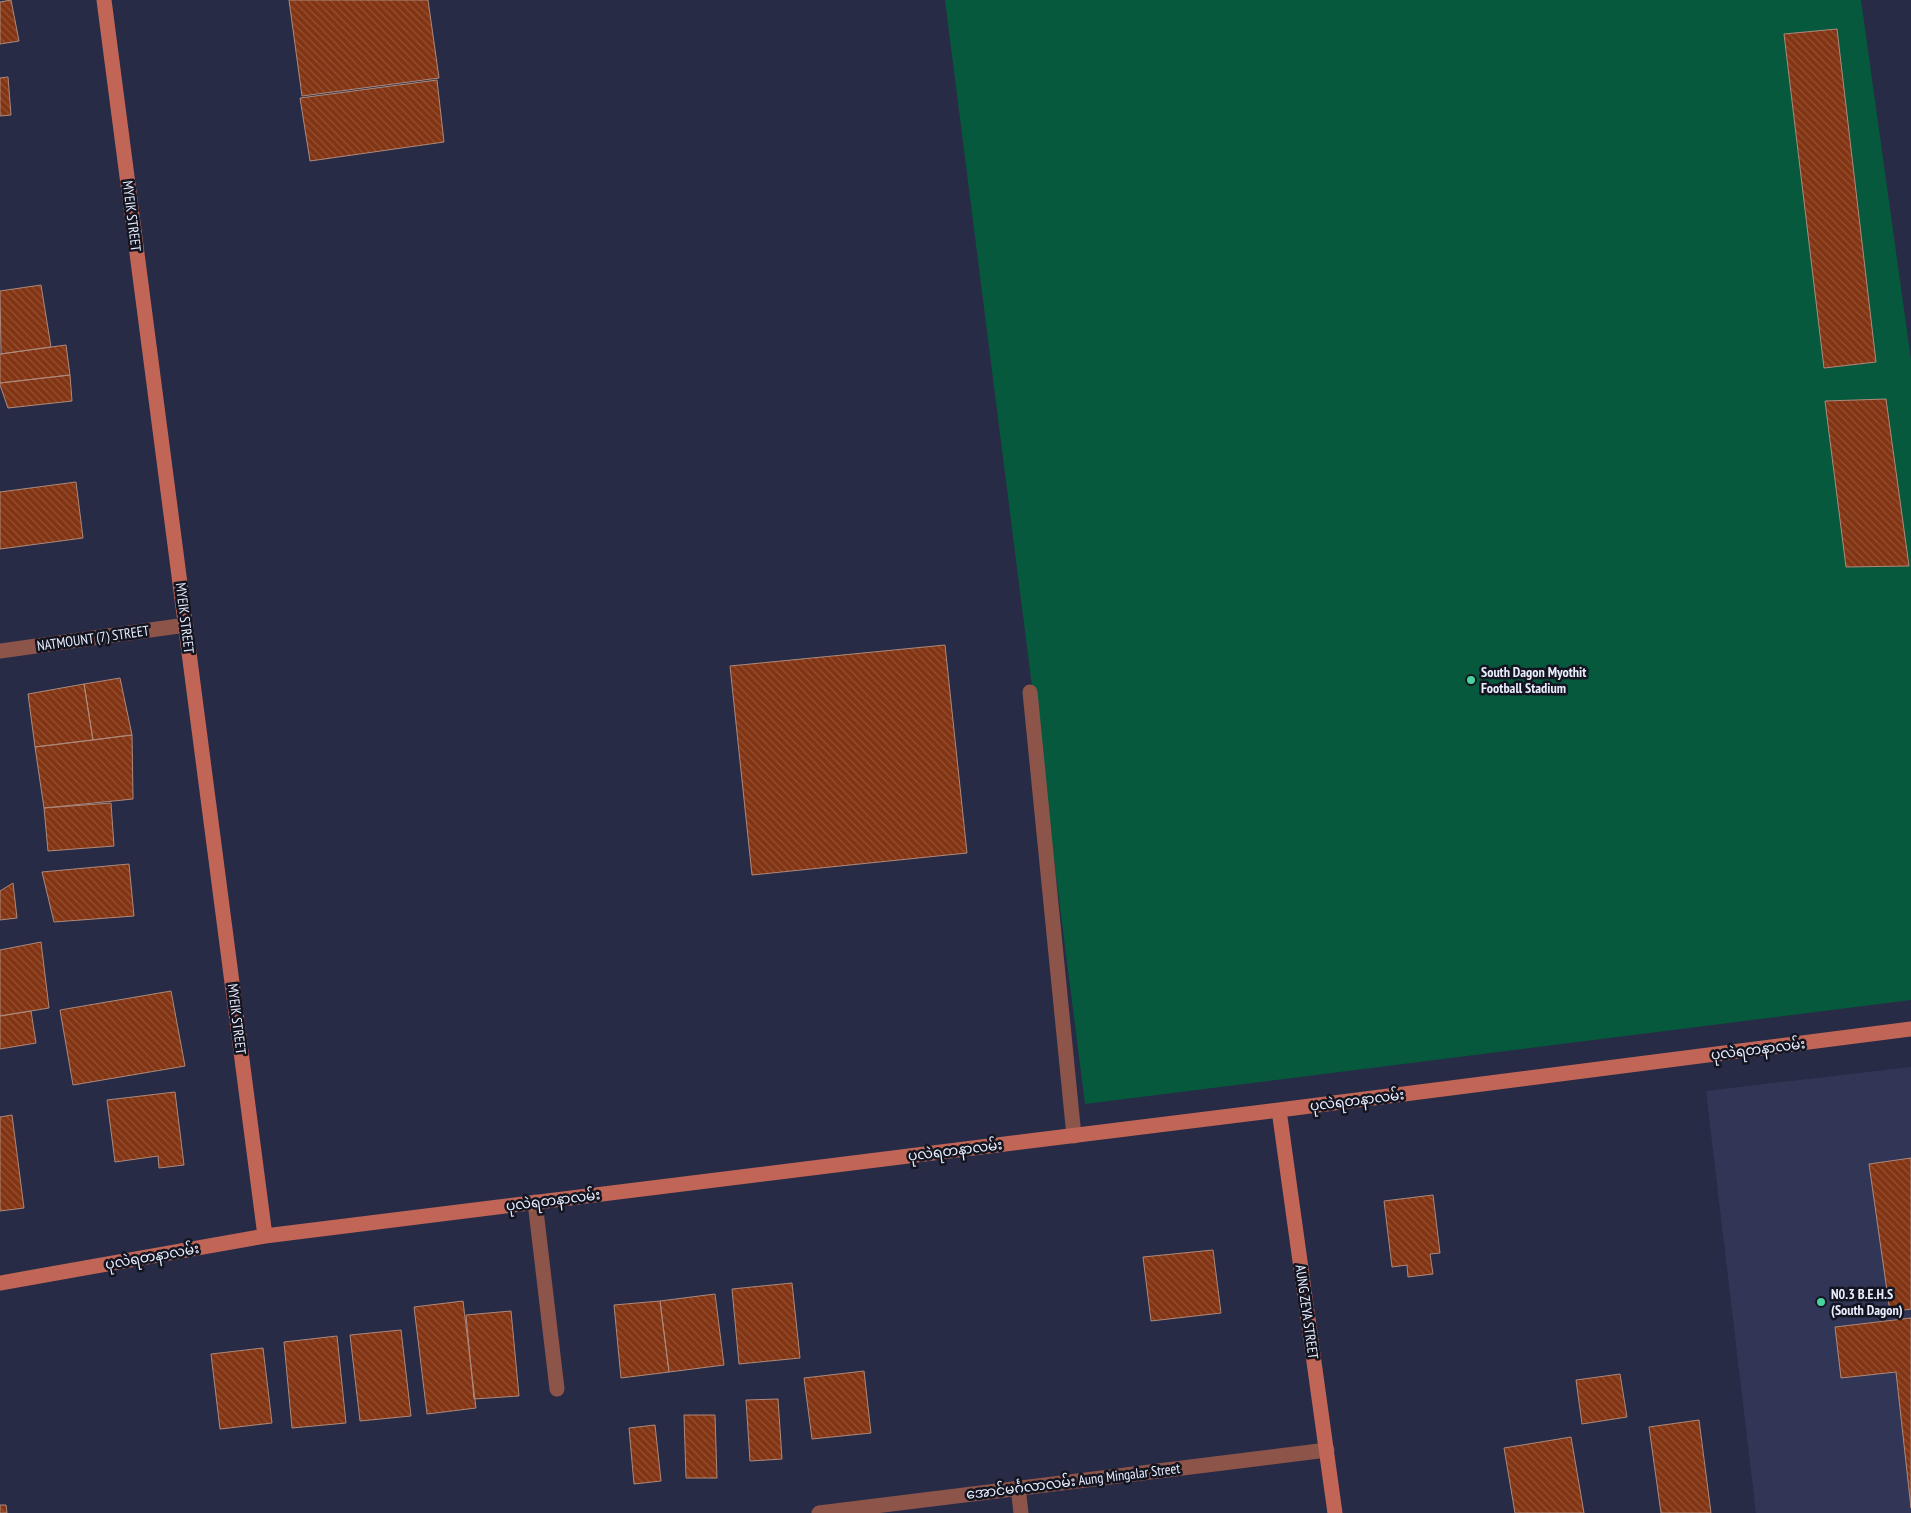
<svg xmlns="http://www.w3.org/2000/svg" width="1911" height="1513" font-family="'PT Sans Narrow','Noto Sans Myanmar',sans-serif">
	<defs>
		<pattern id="building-back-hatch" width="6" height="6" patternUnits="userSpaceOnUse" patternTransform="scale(1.25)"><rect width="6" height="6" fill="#823413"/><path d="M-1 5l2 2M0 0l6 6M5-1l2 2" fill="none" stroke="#945236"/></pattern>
	</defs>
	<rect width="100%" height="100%" fill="#282b46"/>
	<path fill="#323656" d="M1911,1067V1513H1756L1706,1091Z"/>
	<path fill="#07593d" d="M945,0H1861L1911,360V1000L1085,1104Z"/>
	<path fill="url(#building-back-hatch)" stroke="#ad897b" d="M11,0L19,41L0,44V2Z
		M289,0H428L439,78L302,96Z
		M1837,29L1876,362L1824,368L1784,34Z
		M8,77L11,115L0,116V78Z
		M437,80L444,142L310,161L300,98Z
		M41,285L51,347L1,354L0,291Z
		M66,345L70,375L0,383V354Z
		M70,375L72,401L8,408L0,385V383Z
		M1886,399L1909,566L1846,567L1825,401Z
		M76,482L83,538L0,549V492Z
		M945,645L967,853L752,875L730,666Z
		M120,678L132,735L93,740L84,684Z
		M84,684L93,740L35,747L28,694Z
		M132,735L133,799L44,808L35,747Z
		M111,803L114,846L48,851L44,808Z
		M129,864L134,916L54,922L42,872Z
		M13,883L17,918L0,920V891Z
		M41,942L49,1008L0,1016V950Z
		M171,991L185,1066L73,1085L60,1010Z
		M31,1011L36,1043L0,1049V1016Z
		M175,1092L184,1165L159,1168L158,1156L115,1162L107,1100Z
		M12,1115L24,1208L0,1211V1117Z
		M1911,1158V1309L1890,1312L1869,1164Z
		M1433,1195L1440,1253L1430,1254L1433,1274L1408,1277L1407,1265L1392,1267L1384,1201Z
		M1213,1250L1221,1313L1151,1321L1143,1257Z
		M792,1283L800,1358L739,1364L732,1289Z
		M715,1294L724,1365L669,1372L660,1301Z
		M463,1301L476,1408L427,1414L414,1307Z
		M660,1301L669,1372L621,1378L614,1305Z
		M511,1311L519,1396L474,1399L466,1315Z
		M1911,1318V1508L1896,1372L1841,1378L1835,1327Z
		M401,1330L411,1416L360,1421L350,1335Z
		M337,1336L346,1423L292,1428L284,1342Z
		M263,1348L272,1423L220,1429L211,1354Z
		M864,1371L871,1433L812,1439L804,1378Z
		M1620,1374L1627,1417L1582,1424L1576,1380Z
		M778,1399L782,1459L750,1461L746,1400Z
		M684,1415H715L717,1478H686Z
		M1699,1420L1711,1513H1661L1649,1427Z
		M655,1425L661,1481L634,1484L629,1428Z
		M1571,1437L1584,1513H1515L1504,1448Z
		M0,1505H6L7,1513H0Z"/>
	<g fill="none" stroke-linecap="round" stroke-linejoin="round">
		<path stroke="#8d544a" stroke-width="15" d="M1030,692L1074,1136"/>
		<path stroke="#8d544a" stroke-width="15" d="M0,651L186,625
			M535,1202L557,1389
			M1018,1487L1021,1513
			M819,1513L1327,1450"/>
		<path stroke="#c16657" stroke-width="15" d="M104,0L265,1236
			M1279,1110L1335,1513
			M0,1283L265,1236L1279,1110L1911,1029"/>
	</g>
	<g fill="#47d49e" stroke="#131521" stroke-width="2">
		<circle cx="1471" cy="680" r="5"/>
		<circle cx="1821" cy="1302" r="5"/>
	</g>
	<g text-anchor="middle" stroke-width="5" stroke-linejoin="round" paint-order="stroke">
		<g font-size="14" fill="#e9edfe" stroke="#131521">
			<text transform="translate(132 216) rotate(83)" y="5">MYEIK STREET</text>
			<text transform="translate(185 618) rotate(83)" y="5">MYEIK STREET</text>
			<text transform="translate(93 638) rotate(-8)" y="5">NATMOUNT (7) STREET</text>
			<text transform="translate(237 1019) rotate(83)" y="5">MYEIK STREET</text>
			<text transform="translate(1758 1049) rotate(-7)" y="5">ပုလဲရတနာလမ်း</text>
			<text transform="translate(1357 1100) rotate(-7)" y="5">ပုလဲရတနာလမ်း</text>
			<text transform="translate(955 1150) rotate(-7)" y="5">ပုလဲရတနာလမ်း</text>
			<text transform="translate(553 1200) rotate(-7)" y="5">ပုလဲရတနာလမ်း</text>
			<text transform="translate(152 1256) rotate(-10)" y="5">ပုလဲရတနာလမ်း</text>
			<text transform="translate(1307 1312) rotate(82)" y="5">AUNG ZEYA STREET</text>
			<text transform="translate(1073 1481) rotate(-7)" y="5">အောင်မင်္ဂလာလမ်း Aung Mingalar Street</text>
		</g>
		<g font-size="14" font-weight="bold" fill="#e9edfe" stroke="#131521" text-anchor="start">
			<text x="1481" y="677">South Dagon Myothit<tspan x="1481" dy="16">Football Stadium</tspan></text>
			<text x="1831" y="1299">N0.3 B.E.H.S<tspan x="1831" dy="16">(South Dagon)</tspan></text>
		</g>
	</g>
</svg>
